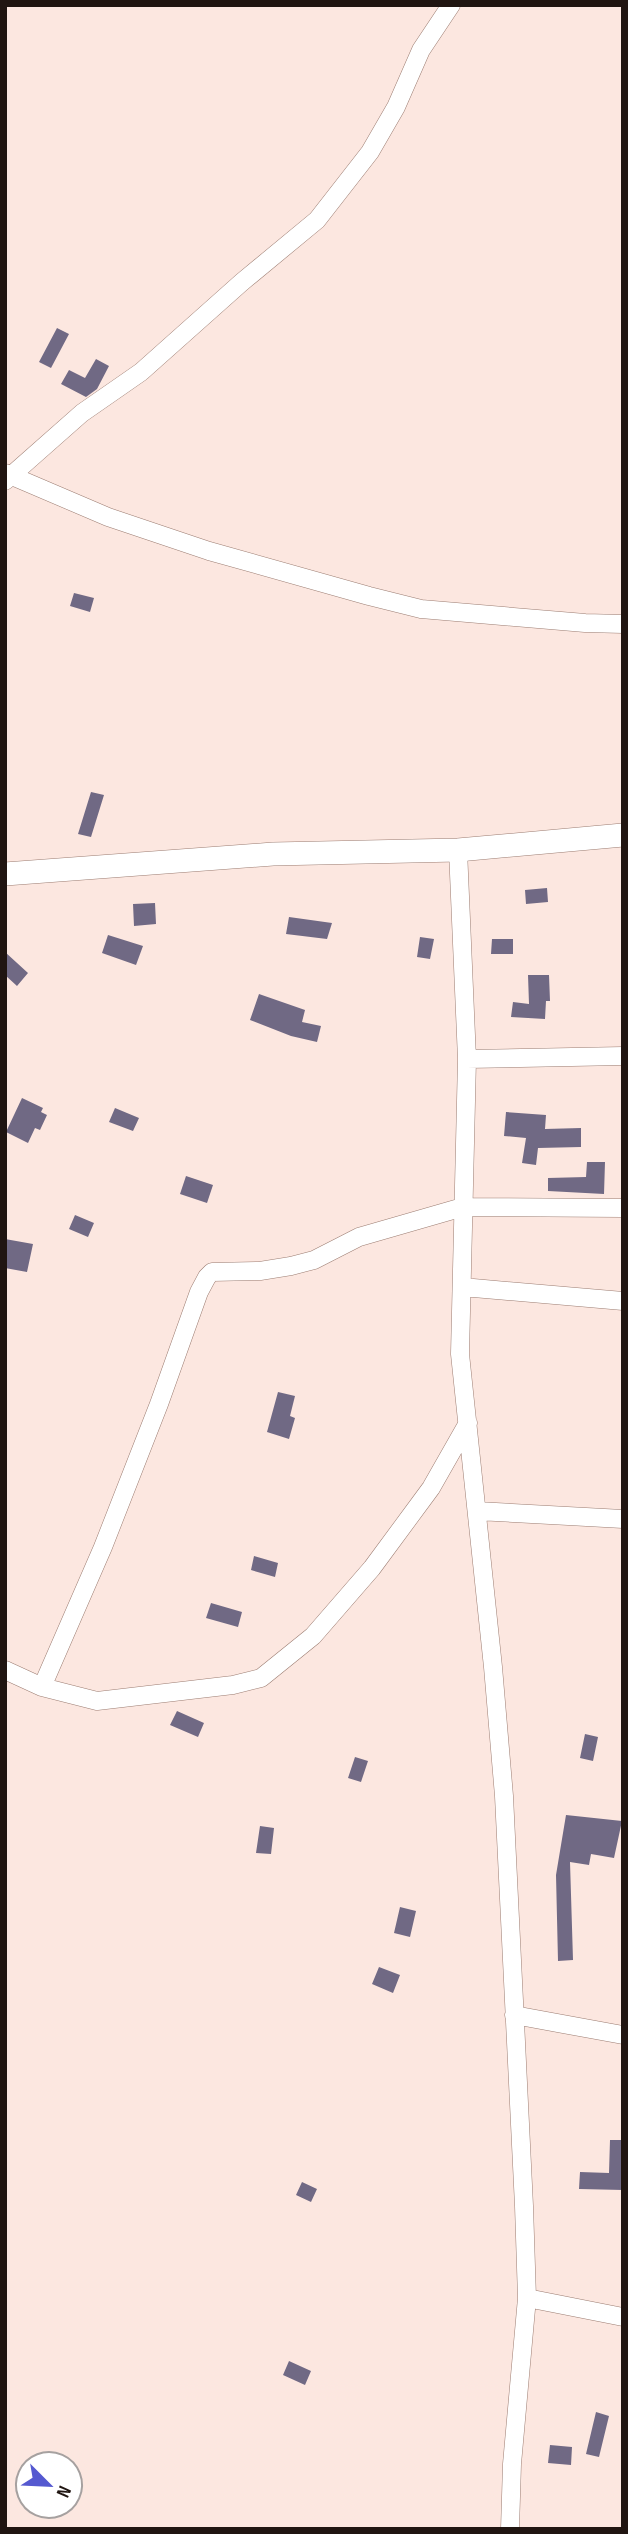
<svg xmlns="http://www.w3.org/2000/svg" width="628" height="2534" font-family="'Sofia Sans Condensed',sans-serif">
	<rect width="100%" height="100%" fill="#fce7e0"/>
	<path fill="#706984" d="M57,328L69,334L51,368L39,362Z
		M96,359L109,366L97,389L86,397L61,384L69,370L85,378Z
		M74,593L94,598L90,612L70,606Z
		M91,792L104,795L91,837L78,834Z
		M547,888L548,902L526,904L525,890Z
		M155,903L156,924L134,926L133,904Z
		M289,917L332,923L327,939L286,934Z
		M108,935L143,946L136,965L102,953Z
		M420,937L434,939L430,959L417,957Z
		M492,939H513V954H491Z
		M5,952L28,973L17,986L5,975Z
		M528,975H549L550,1001H546L545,1019L511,1017L513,1002L529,1004Z
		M259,994L305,1010L302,1022L321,1026L317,1042L291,1036L250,1020Z
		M22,1098L43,1108L41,1112L47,1115L40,1130L35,1128L28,1143L6,1132Z
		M115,1108L139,1118L133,1131L109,1122Z
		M506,1112L546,1115L545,1129L581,1128V1147L538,1148L536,1165L522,1163L526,1138L504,1136Z
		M587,1162H605L604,1194L548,1191V1178L586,1177Z
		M186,1176L213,1185L207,1203L180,1194Z
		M75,1215L94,1223L88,1237L69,1229Z
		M5,1239L33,1244L27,1272L5,1268Z
		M278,1392L295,1396L290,1416L295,1418L289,1439L267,1432Z
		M254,1556L278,1563L275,1577L251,1570Z
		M211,1603L242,1612L238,1627L206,1618Z
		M177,1711L204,1723L198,1737L170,1725Z
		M585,1734L598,1737L593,1761L580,1758Z
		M355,1757L368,1761L361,1782L348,1778Z
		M566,1815L622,1821L614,1858L591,1854L589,1865L570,1862L573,1960L558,1961L556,1875Z
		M260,1826L274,1828L271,1854L256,1853Z
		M400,1907L416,1911L410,1937L394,1933Z
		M379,1967L400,1975L393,1993L372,1984Z
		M610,2140H623V2190L579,2189L580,2172L609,2173Z
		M302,2182L317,2189L311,2202L296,2195Z
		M289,2361L311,2371L305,2385L283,2375Z
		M596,2412L609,2416L599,2457L586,2454Z
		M550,2445L572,2447L571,2465L548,2463Z"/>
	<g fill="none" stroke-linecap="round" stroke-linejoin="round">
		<g stroke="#9c7d72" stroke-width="19">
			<path id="street" d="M5,473L108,517L209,551L369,596L421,609L585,623L623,624
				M5,481L82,413L141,372L242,282L317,220L370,152L396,107L421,50L451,5
				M458,850L467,1059L460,1354L493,1667L504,1796L524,2206L527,2298L512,2464L510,2529
				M467,1059L623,1056
				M462,1287L623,1301
				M477,1511L623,1519
				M5,1670L42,1687L97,1701L233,1685L261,1678L313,1636L372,1568L431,1488L468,1423
				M42,1687L103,1547L159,1404L199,1292L207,1277L212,1272L260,1271L291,1266L314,1260L359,1237L463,1207L623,1208
				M514,2015L623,2035
				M527,2298L623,2317"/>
		</g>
		<g stroke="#9c7d72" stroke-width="24">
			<path id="secondary" d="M5,874L273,854L458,850L623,835"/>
		</g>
		<use href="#street" stroke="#fff" stroke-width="18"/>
		<use href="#secondary" stroke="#fff" stroke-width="23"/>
	</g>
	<rect width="628" height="2534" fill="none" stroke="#201511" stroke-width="14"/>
	<g transform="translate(49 2485) rotate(114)"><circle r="33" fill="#ffffff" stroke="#a6a1a0" stroke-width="2"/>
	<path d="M0-5L12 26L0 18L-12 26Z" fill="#5559d0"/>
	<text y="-10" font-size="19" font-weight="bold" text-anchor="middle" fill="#201511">N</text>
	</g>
</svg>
